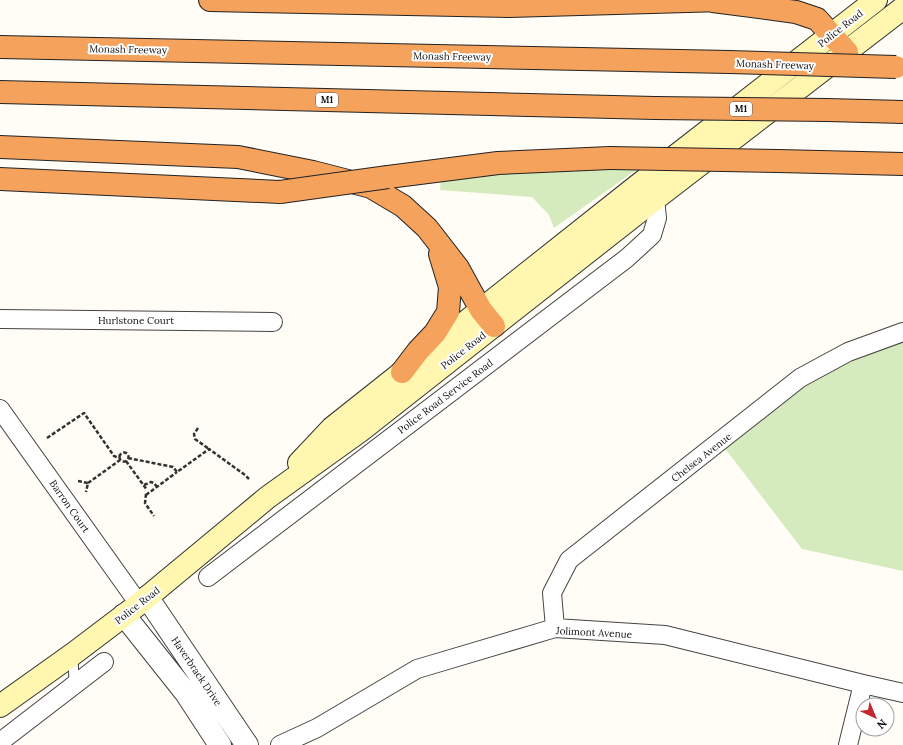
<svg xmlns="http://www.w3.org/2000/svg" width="903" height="745" font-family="Lora,serif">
	<rect width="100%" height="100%" fill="#fffdf5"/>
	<path fill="#d5ebbd" d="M577,169L636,170L554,228L549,215L532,197L440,190L441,178Z
		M903,332V571L802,549L720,442L800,378Z"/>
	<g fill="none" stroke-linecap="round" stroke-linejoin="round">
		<g stroke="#444" stroke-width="11">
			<path id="service" d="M73,656L74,684"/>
		</g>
		<g stroke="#444" stroke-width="20">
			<path id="minor" d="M0,319L273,322
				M0,409L139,604
				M208,577L627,258L652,235L657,218L655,199
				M555,628L552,593L569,560L800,378L848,352L903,332
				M0,742L104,662
				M280,745L317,728L417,669L555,628L665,635L863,684L903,693
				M848,745L863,684"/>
		</g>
		<g stroke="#444" stroke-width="24">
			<path id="tertiary" d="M147,597L247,745
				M124,615L186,693L220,745"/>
		</g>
		<g stroke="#333" stroke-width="24">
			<path id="secondary" d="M299,463L332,428L637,186L876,0
				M0,706L73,654L139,604L268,497L360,431L655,199L903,8"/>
		</g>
		<g stroke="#222" stroke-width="24">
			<path id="motorway" d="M210,0L509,6L723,0
				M713,1L796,12L817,19L847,52
				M0,47L729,62
				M0,92L655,108
				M827,110L903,112
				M0,147L238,157L313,172L371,187L403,206L427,228L458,268L481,310L494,326
				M778,161L903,164
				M388,177L498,163L610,158
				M0,179L280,192
				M402,372L418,351L435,333L448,312L450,287L440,254"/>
		</g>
		<path stroke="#333" stroke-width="2.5" stroke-dasharray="4 2" stroke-linecap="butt" d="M198,428L194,434L195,439L209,449
			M47,438L84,413L114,456L119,458
			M119.5 457a4.5 4.5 0 1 1 9 0a4.5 4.5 0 1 1-9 0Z
			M128,458L173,467L177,472L209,449L245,475L249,479
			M126,461L147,490
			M78,481L88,483L86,492
			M88,483L120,460
			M144,485L151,482L154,483L157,487
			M146,494L145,503L154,516
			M146,495L177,472"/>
		<use href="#service" stroke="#fff" stroke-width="9"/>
		<use href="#minor" stroke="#fff" stroke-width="18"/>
		<use href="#tertiary" stroke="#fff" stroke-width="22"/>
		<use href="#secondary" stroke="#fff6b0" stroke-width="22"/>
		<use href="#motorway" stroke="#f5a25d" stroke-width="22"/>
		<g stroke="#222" stroke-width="24" stroke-linecap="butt">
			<path id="motorway-bridge" d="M729,62L896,67
				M655,108L827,110
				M610,158L778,161
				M280,192L388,177"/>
		</g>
		<use href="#motorway-bridge" stroke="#f5a25d" stroke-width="22"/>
	</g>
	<g text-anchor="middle" stroke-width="4" stroke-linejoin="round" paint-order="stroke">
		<g fill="#fff" stroke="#585858" stroke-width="1">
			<rect x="316" y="93" width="22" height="14" rx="3"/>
			<rect x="730" y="102" width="22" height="14" rx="3"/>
		</g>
		<g font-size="9" font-weight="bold" fill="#111">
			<text x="327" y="103">M1</text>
			<text x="741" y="112">M1</text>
		</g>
		<g font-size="10" fill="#111" stroke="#fff">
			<text transform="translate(840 28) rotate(-38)" y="4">Police Road</text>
			<text transform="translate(128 49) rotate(1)" y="4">Monash Freeway</text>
			<text transform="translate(452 56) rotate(1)" y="4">Monash Freeway</text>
			<text transform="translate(775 64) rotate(2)" y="4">Monash Freeway</text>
			<text x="136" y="324">Hurlstone Court</text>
			<text transform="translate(463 350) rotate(-38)" y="4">Police Road</text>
			<text transform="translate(445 396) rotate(-37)" y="4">Police Road Service Road</text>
			<text transform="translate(701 457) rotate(-38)" y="4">Chelsea Avenue</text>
			<text transform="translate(70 506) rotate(55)" y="4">Barron Court</text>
			<text transform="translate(137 605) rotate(-38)" y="4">Police Road</text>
			<text transform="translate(594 632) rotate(3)" y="4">Jolimont Avenue</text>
			<text transform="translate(197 671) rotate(56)" y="4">Haverbrack Drive</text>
		</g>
	</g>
	<g transform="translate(875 717) rotate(136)"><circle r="19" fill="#ffffff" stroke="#a0a0a0"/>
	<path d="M0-3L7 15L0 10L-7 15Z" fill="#c4262e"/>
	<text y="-6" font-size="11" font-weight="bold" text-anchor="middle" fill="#111111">N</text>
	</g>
</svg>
